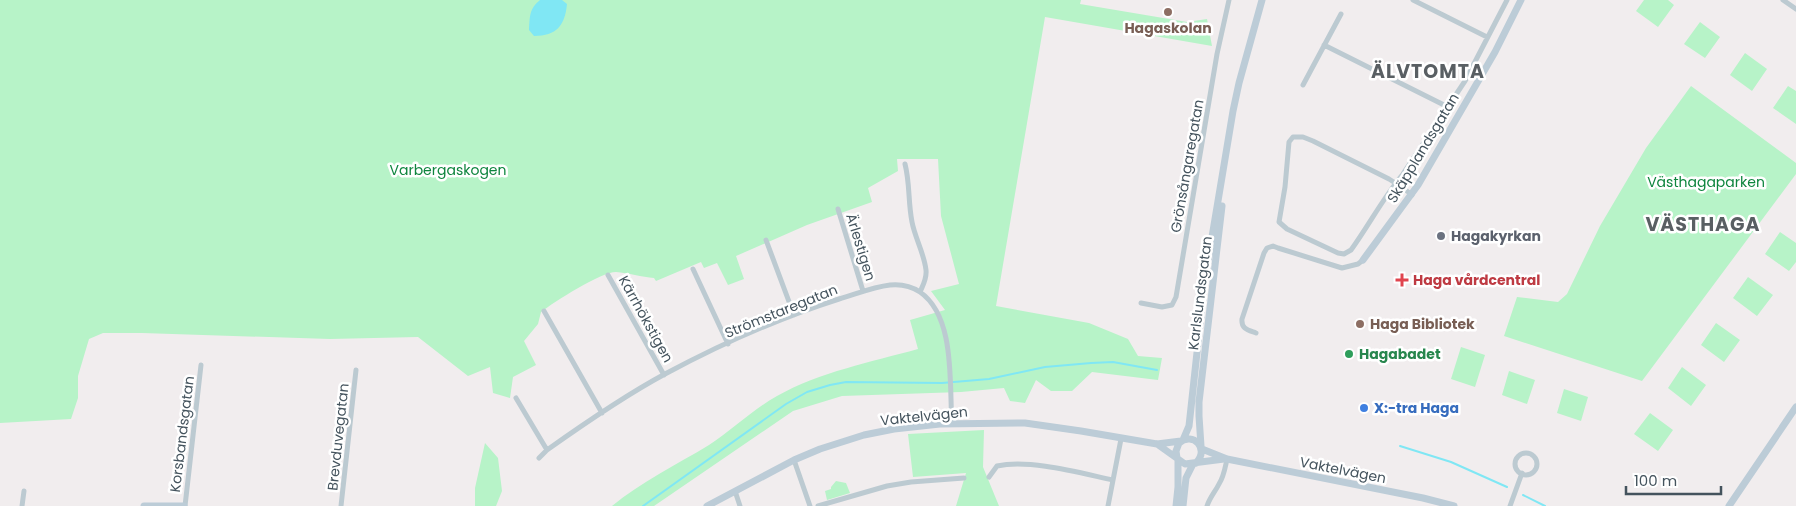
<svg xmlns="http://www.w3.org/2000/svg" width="1796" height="506" font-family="Poppins,sans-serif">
	<rect width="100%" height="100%" fill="#f1edee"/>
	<path fill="#b7f3c8" d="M0,0H1081L1080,4L1187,22L1207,19L1212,46L1045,17L996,306L1089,323L1128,339L1138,356L1162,358L1158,380L1092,372L1072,391H1051L1036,380L1025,403L1010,401L1004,388L961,392L842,396L793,411L654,506H612C641,482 676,465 709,445C732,430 752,410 777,396C820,372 871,362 918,349L910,320L945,310L931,291L959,284L941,216L938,159H897L898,171L868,188L872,202L807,225L736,256L744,279L728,285L717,263L704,268L701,262L656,281L654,278C642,277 628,273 616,272C601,272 554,302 541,312L538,324L524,341L536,365L513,377L510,398L493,393L490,367L468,376L418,337L330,339L142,333H103L89,339L78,376V398L71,419L0,423Z
		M1644,0H1668L1674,5L1658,27L1636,11Z
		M1700,22L1720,37L1705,58L1684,44Z
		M1745,53L1767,69L1752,91L1730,75Z
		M1691,86L1796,163V174L1642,381L1504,336L1517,297L1558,302L1567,294L1600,226L1646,148Z
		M1788,86L1796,91V124L1773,108Z
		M1780,232L1796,243V262L1789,271L1765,254Z
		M1748,277L1773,295L1757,316L1733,298Z
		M1716,323L1740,340L1724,362L1701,345Z
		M1461,347L1485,355L1475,387L1451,379Z
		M1682,367L1706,385L1691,406L1668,388Z
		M1509,371L1535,380L1527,404L1502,395Z
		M1564,389L1588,397L1581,421L1557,413Z
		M1650,413L1673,430L1658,451L1634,434Z
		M984,430L983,467L999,506H956L966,473L913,477L908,434Z
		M485,443L498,458L502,491L496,506H475V488Z
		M836,481L846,483L850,493L827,500L825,491L831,489V487Z"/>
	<path fill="#80e7f4" d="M540,0H562L567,4C565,25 557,36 534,36L529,30C530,16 529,9 540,0Z"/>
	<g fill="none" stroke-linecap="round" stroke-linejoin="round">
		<path stroke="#80e7f4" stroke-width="2" d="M1400,446L1451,462L1507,487
			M1523,495L1545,506
			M643,506L786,404L807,392L830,385L846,382L942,383L989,379L1045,367L1091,363L1113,362L1157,370"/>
		<path stroke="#bccad1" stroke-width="5" d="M1413,0L1487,37
			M1783,0L1796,9
			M1324,45L1448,107
			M1303,85L1341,14
			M905,164C910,183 908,202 912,222C915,238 924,253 926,270C927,279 923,285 920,292
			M1412,195C1405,189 1397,184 1389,179L1313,141L1303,137H1293L1289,142L1285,187L1279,222L1287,229L1338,253L1344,254L1351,250C1369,225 1383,198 1403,174L1465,81L1507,0
			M838,209L863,291
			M766,240L794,315
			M693,269L728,344
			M608,275L664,375
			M1141,303L1162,307L1172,305L1176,297L1217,54L1229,0
			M544,311L602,413
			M1256,333C1248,330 1241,329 1242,319L1264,253L1267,248L1273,246L1278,248L1342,268L1358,264L1363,260
			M516,398L547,450
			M1515 464a11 11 0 1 1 22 0a11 11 0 1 1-22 0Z
			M539,458L547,450C585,423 624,396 665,374C721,344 779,318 839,299C856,294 873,287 890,285C900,284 911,286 920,292C956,317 949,385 952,424
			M794,460L810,506
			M989,477L997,466C1030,459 1080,473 1113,480
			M735,491L740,506
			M22,506L24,491
			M185,506L201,365
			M341,506L356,370
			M818,506L887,486L911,482L964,478
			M1108,506L1121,439
			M1207,506C1210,497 1215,492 1219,484C1224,476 1225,468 1227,459
			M1510,506L1522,473"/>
		<path stroke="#bcccd7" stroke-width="7" d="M1363,260L1418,185L1495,52L1521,0
			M1183,440L1189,426L1205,279L1233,111L1239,83L1262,0
			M1157,444L1185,464L1224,459
			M1201,446L1199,416V402L1222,206
			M1202,449L1227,459L1423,498L1454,506
			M1177,458L1176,451L1179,443C1193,431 1210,449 1196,463
			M144,506H184
			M707,506L794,460L820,449L864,435L894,429L940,424L1025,423L1081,431L1157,444L1181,441
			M1176,506L1178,487V460
			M1183,506L1186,478L1193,464
			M1729,506L1796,407"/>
	</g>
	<g fill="#8d6e63" stroke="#fff" stroke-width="2">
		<circle cx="1168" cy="12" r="5"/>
		<circle cx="1360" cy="324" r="5"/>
	</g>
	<circle fill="#6b7280" stroke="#fff" stroke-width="2" cx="1441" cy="236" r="5"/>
	<path fill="#e0444e" stroke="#fff" stroke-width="2" d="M1399.5 272.5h5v5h5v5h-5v5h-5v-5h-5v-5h5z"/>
	<circle fill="#2e9e5b" stroke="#fff" stroke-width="2" cx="1349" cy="354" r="5"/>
	<circle fill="#3f7fe0" stroke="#fff" stroke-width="2" cx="1364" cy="408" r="5"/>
	<g text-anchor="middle" stroke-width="5" stroke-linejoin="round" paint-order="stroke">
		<g font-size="14" font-weight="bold" fill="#785e54" stroke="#fff">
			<text x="1168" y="33">Hagaskolan</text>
			<text x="1370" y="329" text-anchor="start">Haga Bibliotek</text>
		</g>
		<g font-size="14" fill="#44535d" stroke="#fff">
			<text transform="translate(1423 148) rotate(-59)" y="5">Skäpplandsgatan</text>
			<text transform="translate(1187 166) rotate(-80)" y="5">Grönsångaregatan</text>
			<text transform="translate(861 247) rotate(73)" y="5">Ärlestigen</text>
			<text transform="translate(1200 293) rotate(-83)" y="5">Karlslundsgatan</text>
			<text transform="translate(781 311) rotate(-22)" y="5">Strömstaregatan</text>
			<text transform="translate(646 319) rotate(61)" y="5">Kärrhökstigen</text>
			<text transform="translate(924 416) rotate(-6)" y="5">Vaktelvägen</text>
			<text transform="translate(182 434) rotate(-83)" y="5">Korsbandsgatan</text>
			<text transform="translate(338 437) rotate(-84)" y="5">Brevduvegatan</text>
			<text transform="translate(1343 470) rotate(11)" y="5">Vaktelvägen</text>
		</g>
		<g font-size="14" fill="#0e853e" stroke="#fff">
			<text x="448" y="175">Varbergaskogen</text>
			<text x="1706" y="187">Västhagaparken</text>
		</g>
		<g font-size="14" font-weight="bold" fill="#5b616d" stroke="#fff" text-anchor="start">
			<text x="1451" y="241">Hagakyrkan</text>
		</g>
		<g font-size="14" font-weight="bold" fill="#be3a42" stroke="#fff" text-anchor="start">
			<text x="1413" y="285">Haga vårdcentral</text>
		</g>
		<g font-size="14" font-weight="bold" fill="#27864d" stroke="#fff" text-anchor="start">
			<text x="1359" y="359">Hagabadet</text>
		</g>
		<g font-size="14" font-weight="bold" fill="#366cbe" stroke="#fff" text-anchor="start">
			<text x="1374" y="413">X:-tra Haga</text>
		</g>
		<g font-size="19" font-weight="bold" letter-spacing="1" fill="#595f63" stroke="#fff">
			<text x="1428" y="78">ÄLVTOMTA</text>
			<text x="1703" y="231">VÄSTHAGA</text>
		</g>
	</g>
	<path d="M1626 486v8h95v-8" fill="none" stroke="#44535d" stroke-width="2.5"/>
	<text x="1634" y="486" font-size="15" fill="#44535d" stroke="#ffffff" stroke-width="4" paint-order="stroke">100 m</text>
</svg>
